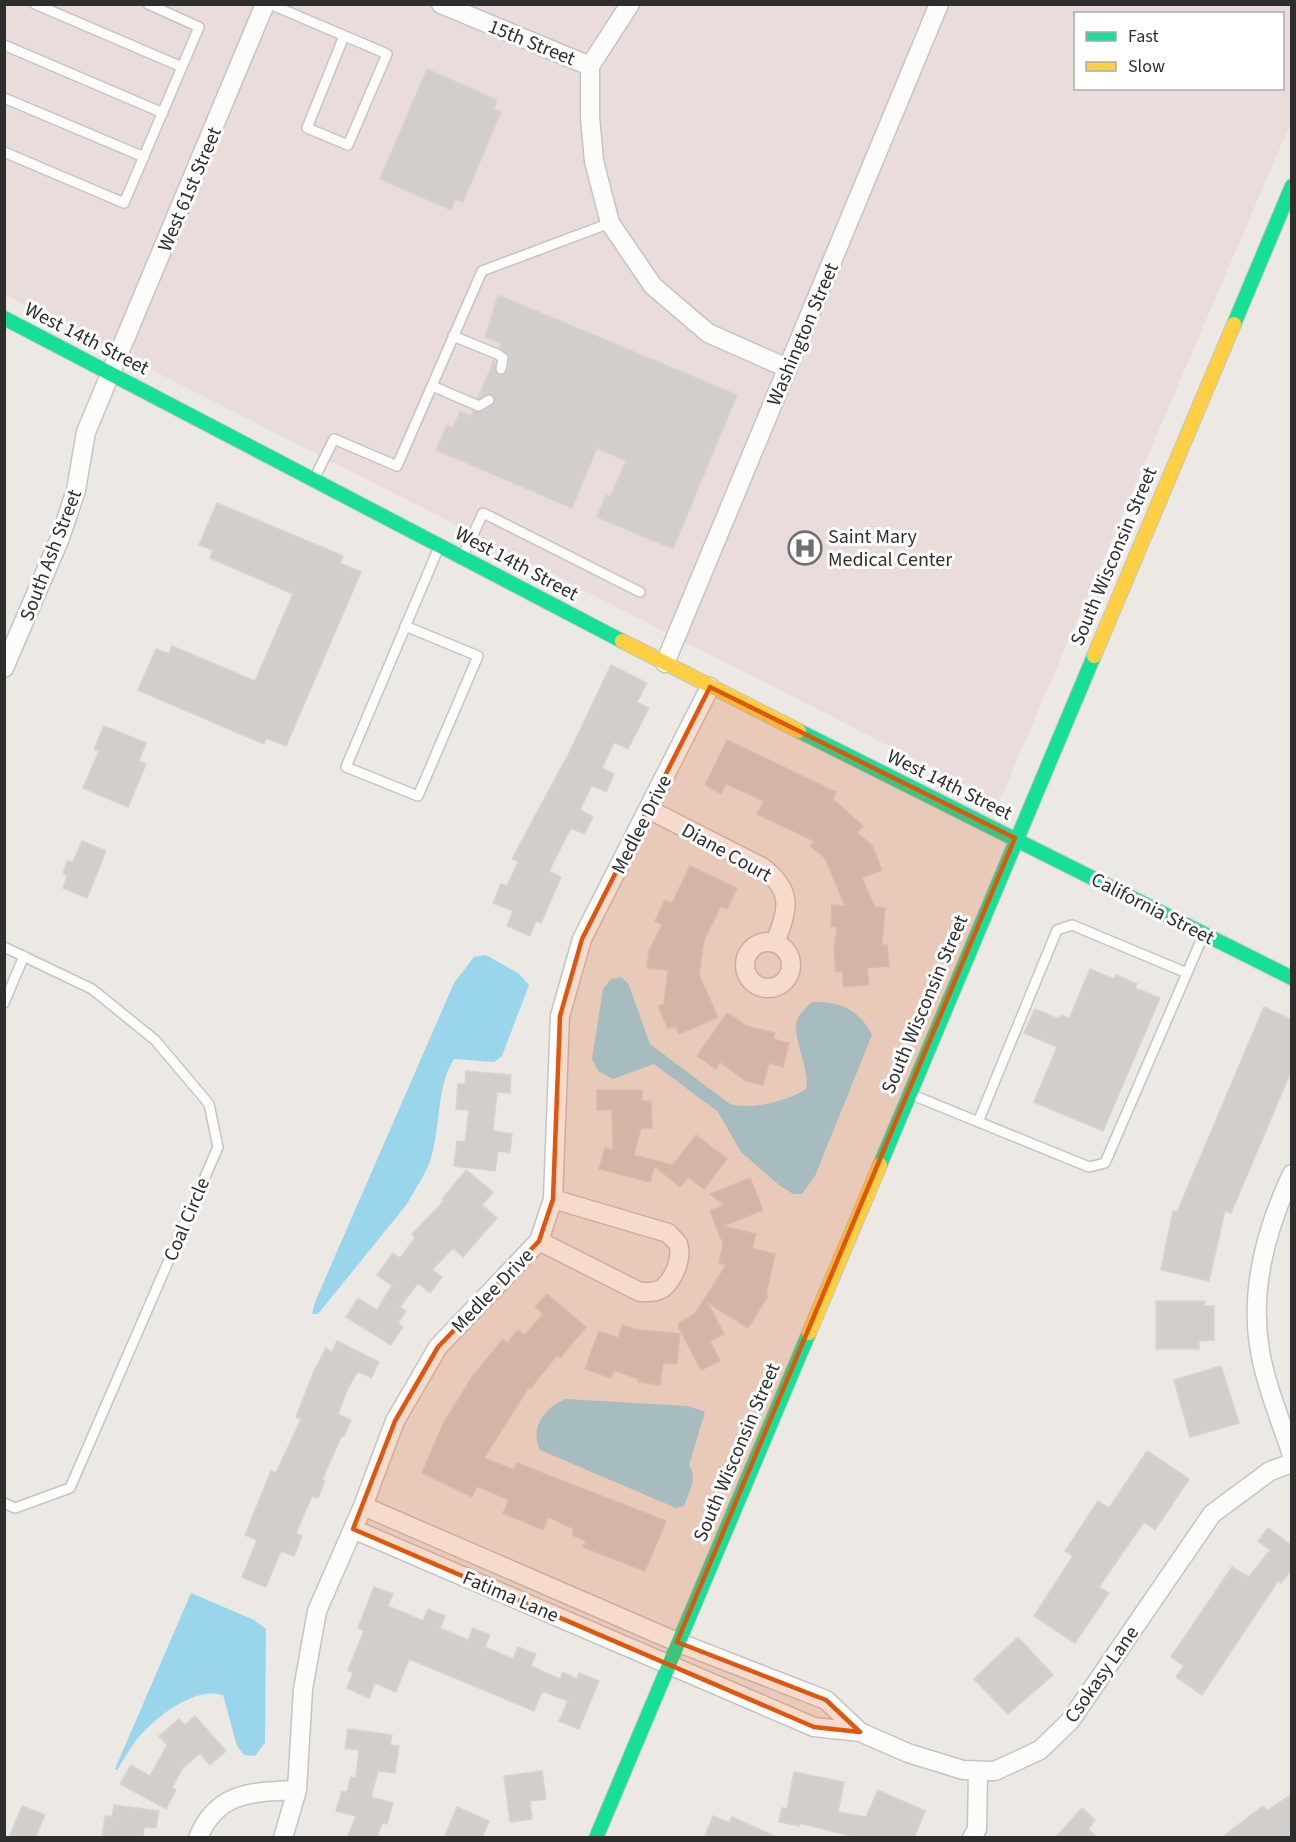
<svg xmlns="http://www.w3.org/2000/svg" width="1296" height="1842" font-family="'Source Sans 3',sans-serif">
	<rect width="100%" height="100%" fill="#ece8e4"/>
	<path fill="#e9dcdb" fill-rule="evenodd" d="M4,5H1291V122L999,802L5,295ZM1076,14H1282V88H1076Z"/>
	<path fill="#99d6ec" d="M486,955L518,973L529,985L502,1056L494,1062L454,1059C436,1087 441,1126 431,1158C426,1174 415,1189 407,1204L318,1314H312L315,1302L454,983L474,957Z
		M621,977L628,983L650,1044L730,1104C751,1110 788,1101 806,1089C811,1068 788,1032 799,1016C802,1011 808,1006 812,1002C840,1001 860,1010 872,1035L815,1176L802,1194H793L779,1185L741,1152L718,1112L654,1064L613,1079L598,1071L592,1059L603,989L611,979Z
		M566,1399L688,1406L705,1412L689,1465C698,1477 689,1493 684,1506L676,1508L540,1450C529,1429 545,1406 566,1399Z
		M191,1593L254,1620L266,1629L265,1743L255,1756L244,1755L237,1746L223,1695C194,1686 156,1717 138,1738C130,1747 124,1760 117,1770L115,1769Z"/>
	<path fill="#d1cecb" stroke="#d7d4d0" stroke-width="1.5" d="M427,69L497,100L494,109L501,112L463,202L455,199L451,210L380,179Z
		M498,295L737,395L673,549L597,517L606,495L610,497L626,461L597,448L572,508L436,450L447,425L453,428L460,411L471,416L473,411L482,412L495,403L492,394L478,398L494,360L497,374L504,375L508,370L509,355L499,348L501,344L485,337Z
		M217,503L343,556L340,563L361,572L286,746L266,738L264,744L138,690L156,649L169,654L172,646L255,681L293,594L210,558L213,550L199,545Z
		M611,665L647,683L637,702L649,708L628,749L614,742L602,768L614,774L606,792L592,785L580,810L593,817L584,834L571,828L549,871L561,877L541,923L536,921L530,936L507,926L513,911L493,903L501,884L507,886L518,862L512,859L569,753Z
		M104,726L146,743L139,761L146,764L128,807L83,788L99,751L94,749Z
		M727,740L836,792L833,799L863,826L857,833L872,845L882,870L862,878L875,907L885,908L882,945H887L889,966L867,968L869,985L844,987L842,971L836,972L834,950L837,927L831,926L832,905L845,906L825,858L810,846L814,841L757,814L764,801L726,784L721,794L705,785Z
		M82,841L106,851L87,898L63,888L67,876L63,874L67,861L73,862Z
		M690,866L737,888L727,909L721,906L704,940L699,975L718,1017L679,1034L675,1026L668,1029L658,1006L664,1004L668,970L647,968L649,951L662,925L655,921L665,900L672,903Z
		M1090,969L1114,979L1116,975L1137,984L1135,988L1160,998L1103,1131L1034,1102L1057,1047L1024,1033L1035,1009L1059,1019L1061,1015L1069,1019Z
		M1264,1007L1292,1020V1069L1231,1213L1225,1211L1209,1281L1161,1270L1173,1211L1177,1212Z
		M727,1013L747,1026L775,1033L773,1039L789,1043L783,1067L769,1063L763,1085L746,1081L720,1062L716,1069L697,1056Z
		M466,1071L511,1075L510,1093L497,1092L493,1131L512,1134L510,1153L498,1151L495,1171L454,1166L457,1141L465,1142L469,1110L456,1109L458,1084H465Z
		M597,1090H642V1101H651L652,1128H641L634,1155L673,1165L696,1135L727,1159L704,1189L688,1177L680,1187L654,1166L650,1182L599,1169L605,1148L613,1150L612,1110H597Z
		M466,1170L493,1192L482,1205L497,1218L463,1257L453,1248L432,1270L442,1277L430,1293L418,1283L400,1307L406,1311L398,1323L403,1327L391,1345L346,1317L358,1298L377,1310L392,1286L377,1275L393,1253L400,1258L415,1238L412,1234L444,1201L442,1199Z
		M750,1178L763,1210L723,1226L756,1234L752,1248L775,1254L766,1295L768,1296L748,1328L708,1303L724,1334L710,1341L720,1361L701,1370L679,1328V1323L695,1314L726,1265L719,1263L723,1244L710,1211L724,1205L710,1194Z
		M547,1294L586,1327L560,1358L557,1355L531,1388L529,1387L484,1458L514,1470L517,1463L666,1521L645,1571L583,1547L586,1541L572,1535L574,1529L548,1517L543,1530L503,1513L509,1500L477,1486L472,1497L422,1473L444,1422L472,1377L503,1339L507,1343L518,1330L525,1335L543,1314L535,1307Z
		M1156,1301H1205L1204,1306H1214V1340L1199,1341V1349H1156Z
		M622,1325L633,1329L680,1334L677,1364L663,1363L660,1385L638,1382V1379L614,1370L611,1378L585,1369L599,1331L618,1338Z
		M337,1341L379,1362L371,1378L358,1371L348,1388L338,1414L351,1420L344,1436L342,1435L322,1480L325,1481L318,1498L312,1496L296,1533L302,1536L294,1556L281,1551L266,1587L242,1577L257,1540L245,1535L271,1471L276,1473L301,1419L296,1417L314,1371L326,1348L332,1352Z
		M1221,1366L1239,1423L1190,1437L1174,1380Z
		M1147,1451L1189,1479L1155,1530L1144,1522L1099,1587L1109,1593L1075,1643L1034,1616L1073,1556L1065,1551L1098,1501L1109,1508Z
		M1268,1528L1292,1546V1569L1281,1583L1278,1581L1202,1695L1176,1677L1184,1666L1171,1657L1232,1567L1249,1577L1270,1550L1258,1541Z
		M374,1587L393,1594L388,1606L423,1621L428,1609L445,1616L440,1628L468,1640L473,1628L490,1635L485,1647L513,1659L518,1647L536,1654L531,1666L560,1679L563,1672L577,1679L579,1673L599,1681L579,1729L559,1721L568,1701L542,1691L534,1711L409,1659L396,1692L375,1683L369,1698L347,1688L353,1673L348,1670L364,1631L358,1628Z
		M1018,1637L1053,1675L1008,1714L974,1679Z
		M195,1716L226,1751L210,1765L200,1753L182,1769L172,1788L176,1790L166,1809L120,1784L131,1765L150,1776L167,1745L159,1736L179,1719L185,1725Z
		M348,1729L392,1735L390,1745L399,1746L395,1773L378,1771L371,1797L393,1803L387,1824L382,1823L377,1838H347L356,1816L336,1811L342,1791L347,1792L351,1777L356,1778L359,1750L345,1748Z
		M542,1771L546,1799L530,1801L532,1819L510,1822L504,1776Z
		M794,1772L844,1782L838,1812L866,1817L878,1790L925,1811L914,1838H859L799,1823V1826L779,1822L782,1808L787,1809Z
		M1292,1794V1838H1221L1263,1806L1267,1811Z
		M114,1805L159,1811L156,1828L144,1827L143,1838H102L105,1816L112,1817Z
		M22,1806L45,1815L35,1838H9Z
		M457,1807L489,1821L482,1838H444Z
		M1082,1808L1095,1820L1088,1829L1097,1838H1055Z
		M713,1816L729,1823L732,1817L779,1838H704Z"/>
	<g fill="none" stroke-linecap="round" stroke-linejoin="round">
		<g stroke="#c5c4c5" stroke-width="12">
			<path id="lane" d="M35,4L182,67
				M270,4L387,54L348,145L307,128L344,36
				M4,45L163,113
				M4,98L144,157
				M4,152L124,203L199,27L148,4
				M453,336L497,354L503,358L501,369
				M432,386L479,406L489,400
				M314,479L334,439L397,466L482,271L610,223
				M463,556L483,513L640,592
				M405,626L478,656L418,796L346,767L439,547
				M4,947L92,989L155,1040L209,1104L218,1147L70,1488L15,1508L4,1503
				M4,1003L24,956
				M910,1094L1089,1167L1105,1163L1203,936
				M978,1122L1057,930L1072,925L1187,973"/>
		</g>
		<g stroke="#c5c4c5" stroke-width="21">
			<path id="street" d="M441,4L590,66
				M630,4L590,66V117L594,161L610,223L653,286L708,333L787,368
				M665,663L939,4
				M4,668L60,538L76,490L86,432L265,4
				M648,809L762,867C794,891 788,909 775,943
				M745 965a23 23 0 1 1 46 0a23 23 0 1 1-46 0Z
				M1292,1174C1266,1229 1249,1289 1260,1351C1266,1386 1281,1421 1292,1455
				M539,1241L640,1292C648,1292 656,1293 663,1288C674,1279 683,1257 678,1244C676,1240 670,1236 668,1233L553,1199
				M363,1506L677,1642L826,1700L860,1732
				M353,1529L814,1727L860,1732L908,1753L963,1770L995,1771L1040,1750L1070,1721L1212,1514L1270,1471L1292,1463
				M198,1838C217,1791 253,1792 297,1790
				M283,1838L297,1790L303,1689L317,1611L363,1506L395,1421L438,1347L539,1241L553,1199L560,1016L582,939L710,687
				M972,1838L977,1829L978,1771"/>
		</g>
		<g stroke="#c5c4c5" stroke-width="16">
			<path id="fast" d="M4,318L622,641
				M1234,324L1292,186
				M799,731L1292,978
				M880,1165L1094,656
				M596,1838L809,1333"/>
		</g>
		<g stroke="#c5c4c5" stroke-width="16">
			<path id="slow" d="M622,641L799,731
				M1094,656L1234,324
				M809,1333L880,1165"/>
		</g>
		<use href="#lane" stroke="#fcfcfb" stroke-width="9"/>
		<use href="#street" stroke="#fcfcfb" stroke-width="18"/>
		<use href="#fast" stroke="#16e098" stroke-width="14"/>
		<use href="#slow" stroke="#ffcf43" stroke-width="14"/>
	</g>
	<path fill="#df570e" fill-opacity="0.2" stroke="#df570e" stroke-width="4.5" stroke-linejoin="round" d="M710,687L1015,838L677,1642L826,1700L860,1732L814,1727L353,1529L395,1421L438,1347L539,1241L553,1199L560,1016L582,939Z"/>
	<defs>
		<g id="hospital-ring" transform="scale(1.725)"><circle r="9.5" fill="#fff" stroke="#706f6e" stroke-width="1.5"/><path d="M-5-5h3v3.5h4V-5h3V5h-3V1.5h-4V5h-3Z" fill="#706f6e"/></g>
	</defs>
	<g fill-rule="evenodd">
		<use href="#hospital-ring" x="805" y="548"/>
	</g>
	<g text-anchor="middle" stroke-width="6" stroke-linejoin="round" paint-order="stroke">
		<g font-size="20" fill="#2e2e2e" stroke="#fff">
			<text transform="translate(532 42) rotate(22)" y="7">15th Street</text>
			<text transform="translate(189 189) rotate(-67)" y="7">West 61st Street</text>
			<text transform="translate(802 334) rotate(-67)" y="7">Washington Street</text>
			<text transform="translate(87 338) rotate(27)" y="7">West 14th Street</text>
			<text transform="translate(50 555) rotate(-69)" y="7">South Ash Street</text>
			<text transform="translate(1113 556) rotate(-67)" y="7">South Wisconsin Street</text>
			<text transform="translate(517 563) rotate(28)" y="7">West 14th Street</text>
			<text transform="translate(950 784) rotate(26)" y="7">West 14th Street</text>
			<text transform="translate(641 824) rotate(-63)" y="7">Medlee Drive</text>
			<text transform="translate(727 852) rotate(29)" y="7">Diane Court</text>
			<text transform="translate(1153 908) rotate(27)" y="7">California Street</text>
			<text transform="translate(924 1004) rotate(-67)" y="7">South Wisconsin Street</text>
			<text transform="translate(186 1219) rotate(-67)" y="7">Coal Circle</text>
			<text transform="translate(492 1290) rotate(-46)" y="7">Medlee Drive</text>
			<text transform="translate(736 1452) rotate(-67)" y="7">South Wisconsin Street</text>
			<text transform="translate(511 1596) rotate(23)" y="7">Fatima Lane</text>
			<text transform="translate(1101 1674) rotate(-55)" y="7">Csokasy Lane</text>
		</g>
		<g font-size="20" fill="#2e2e2e" stroke="#fff" text-anchor="start">
			<text x="828" y="543">Saint Mary<tspan x="828" dy="23">Medical Center</tspan></text>
		</g>
	</g>
	<rect width="1296" height="1842" fill="none" stroke="#2e2e2e" stroke-width="12"/>
	<rect x="1074" y="12" width="210" height="78" fill="#ffffff" stroke="#ababab" stroke-width="1.5"/>
	<rect x="1086" y="32" width="30" height="9" fill="#16e098" stroke="#ababab" stroke-width="1.5"/>
	<text x="1128" y="42" font-size="18" fill="#2e2e2e">Fast</text>
	<rect x="1086" y="62" width="30" height="9" fill="#ffcf43" stroke="#ababab" stroke-width="1.5"/>
	<text x="1128" y="72" font-size="18" fill="#2e2e2e">Slow</text>
</svg>
